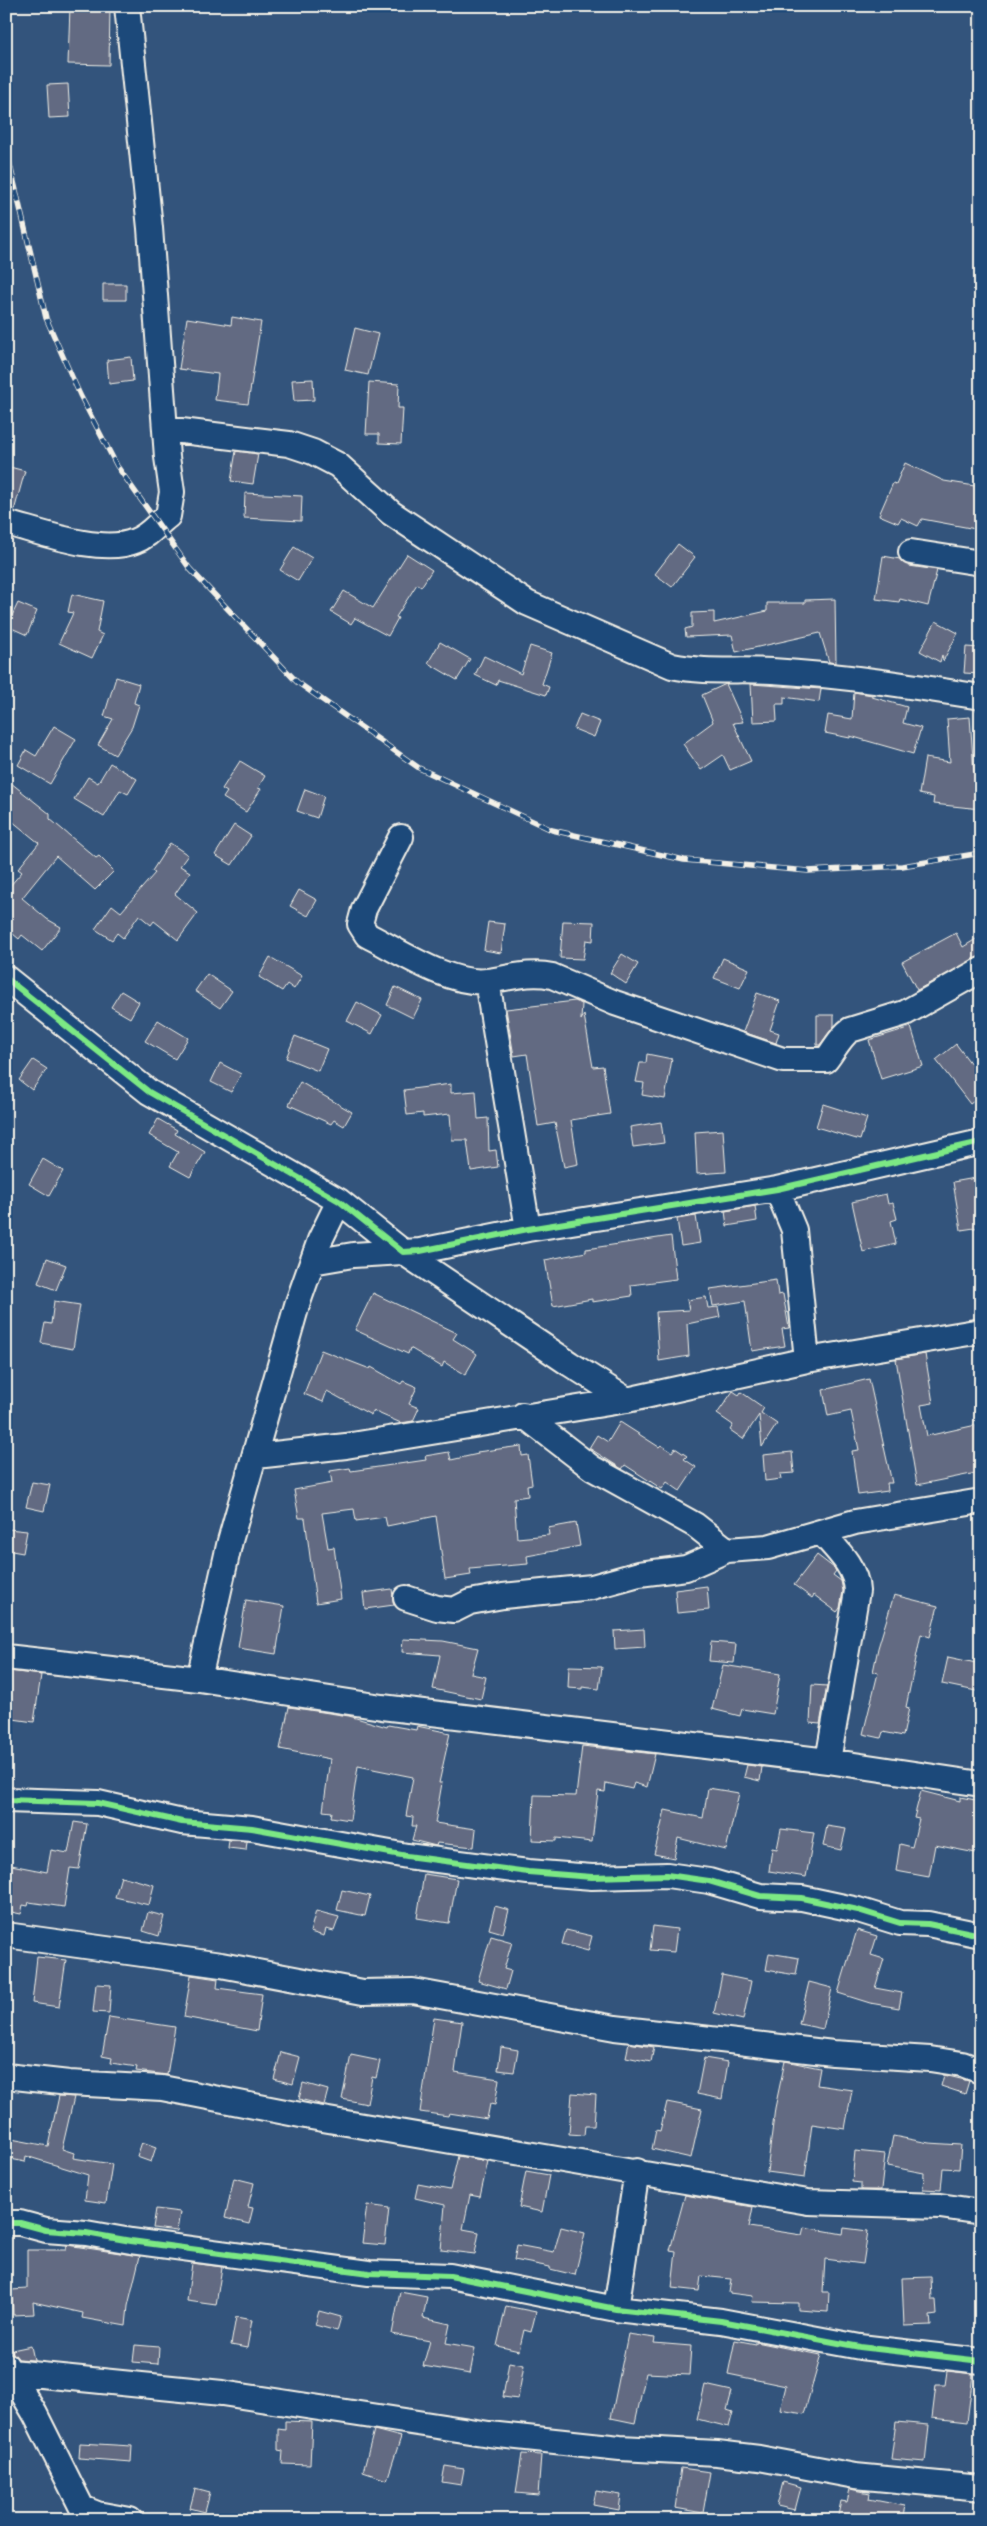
<svg xmlns="http://www.w3.org/2000/svg" width="987" height="2526" font-family="Dekko,sans-serif">
	<rect width="100%" height="100%" fill="#33547c"/>
	<filter id="ink" filterUnits="userSpaceOnUse"><feTurbulence type="fractalNoise" baseFrequency=".02" numOctaves="2"/><feDisplacementMap in="SourceGraphic" scale="10" xChannelSelector="R" yChannelSelector="G"/><feConvolveMatrix kernelMatrix="1 2 1 2 8 2 1 2 1" color-interpolation-filters="sRGB"/></filter>
	<g filter="url(#ink)">
		<path fill="#626b82" stroke="#f4f1e8" d="M70,6H110L109,65L68,64Z
			M68,84L70,117L49,118L47,85Z
			M103,284H126V300H103Z
			M232,317L261,322L248,404L215,400L218,374L179,369L187,318L231,325Z
			M355,328L378,334L368,375L345,370Z
			M131,357L133,381L109,384L107,360Z
			M313,379L314,400L294,401L292,380Z
			M369,382L399,384L398,408H403L401,444L379,443V434H366Z
			M236,451L258,454L253,484L231,481Z
			M905,463L944,481L981,487V530L922,519L918,526L901,518L898,523L879,515L893,483L896,484Z
			M6,466L25,471L14,511L6,510Z
			M245,493L302,496L301,521L244,518Z
			M678,544L695,557L672,587L655,574Z
			M294,547L312,558L298,581L280,570Z
			M407,554L432,570L421,587L417,584L396,617L398,618L388,636L355,618L351,624L331,612L344,591L373,608Z
			M883,556L900,559L909,566L937,570L928,606L900,599L899,602L876,599Z
			M72,594L103,601L97,632L103,635L92,658L59,643L73,613L68,612Z
			M835,599L836,663L829,662L820,633L736,652L732,635L686,637L685,629L692,627V613L714,612V623L767,611V603H805V600Z
			M18,603L37,611L27,635L7,626Z
			M936,621L958,633L943,661L942,655L940,662L920,651Z
			M440,642L470,659L457,680L428,663Z
			M530,646L552,653L542,684L549,687L546,695L498,680L496,685L475,675L484,656L521,674Z
			M966,647L981,648V674L964,673Z
			M116,677L139,684L134,703L139,705L132,727L115,755L98,745L113,719L104,716Z
			M726,684L743,722L733,723L751,761L730,770L723,755L701,770L683,744L713,722L702,695Z
			M751,684L821,689L819,702L784,697V704H776L777,721L753,722Z
			M854,692L872,695V697L907,707L903,723L921,728L913,754L850,736V738L825,733L828,715L852,719Z
			M580,714L600,722L594,737L574,729Z
			M970,717L974,772L981,773V809L933,804L934,797L919,794L925,758L950,762L947,719Z
			M54,726L76,739L50,784L18,765L26,750L36,756Z
			M240,761L265,776L258,788L261,789L246,812L223,798L227,792L222,789Z
			M110,763L137,779L128,794L120,790L104,817L74,799L88,777L98,783Z
			M6,779L50,814V819L96,858L99,856L114,871L95,890L56,856L22,898L47,919L61,927L42,951L22,935L19,939L6,928V885L9,887L22,872L18,869L39,843L6,816Z
			M305,789L324,796L317,818L297,811Z
			M234,825L251,836L232,865L215,855Z
			M170,843L188,855L180,866L190,872L175,894L198,913L178,940L154,921L151,925L139,915L123,938L117,933L112,940L95,929L112,905L121,912L155,873L152,871Z
			M299,890L317,900L308,916L290,906Z
			M563,921L594,922L593,941L586,940L583,959L560,958Z
			M488,922L505,924L501,953L484,950Z
			M956,933L963,947L981,936V956L917,990L902,962Z
			M622,954L638,964L626,984L610,973Z
			M270,957L302,976L294,989L287,984L282,991L259,977Z
			M723,958L749,969L740,988L714,978Z
			M207,974L232,991L220,1008L195,991Z
			M395,987L422,1000L413,1018L387,1005Z
			M121,991L139,1002L130,1018L111,1007Z
			M757,993L780,1001L770,1030L779,1033L776,1043L743,1032Z
			M575,1001L582,1004L581,1020L584,1015L593,1067L603,1066L610,1114L571,1120L578,1164L564,1167L555,1123L538,1126L527,1054L514,1056L506,1009Z
			M357,1002L382,1015L372,1034L347,1021Z
			M817,1015H834V1026L820,1045H817Z
			M158,1020L188,1038L175,1059L145,1041Z
			M911,1027L923,1066L881,1079L869,1040Z
			M295,1036L327,1049L318,1071L286,1058Z
			M956,1044L981,1077V1096L970,1104L936,1060Z
			M647,1054L672,1059L665,1099L642,1095L644,1083L636,1082L640,1063H646Z
			M33,1060L47,1069L32,1090L19,1080Z
			M220,1063L241,1074L231,1092L211,1082Z
			M300,1082L352,1112L344,1126L334,1120L331,1124L289,1105Z
			M451,1084V1093L476,1091L478,1119L488,1118L489,1151L496,1150L498,1167L471,1171L467,1140H452L450,1114L423,1117V1113L407,1115L404,1090Z
			M823,1104L867,1118L860,1140L816,1127Z
			M158,1119L177,1130L175,1134L205,1152L190,1177L170,1166L178,1152L149,1135Z
			M661,1122L664,1143L633,1147L630,1127Z
			M723,1130L726,1172L697,1174L695,1132Z
			M43,1159L63,1171L49,1196L29,1184Z
			M981,1177V1227L961,1230L953,1182Z
			M886,1194L888,1204L893,1203L897,1219L891,1221L896,1244L863,1252L852,1202Z
			M755,1206L757,1221L727,1226L725,1211Z
			M696,1216L700,1243L681,1246L677,1219Z
			M671,1236L676,1279L631,1285L632,1296L592,1302V1299L553,1306L545,1260L586,1252V1249Z
			M47,1258L66,1265L56,1290L38,1283Z
			M776,1280L778,1295L783,1294L789,1328L782,1329L785,1346L752,1351L745,1301L713,1306L710,1289Z
			M373,1293L457,1333L453,1339L477,1354L465,1375L444,1362L442,1367L410,1348L408,1354L355,1330Z
			M706,1297L708,1308L718,1307L720,1317L687,1324L689,1356L659,1361L656,1312L689,1310L687,1300Z
			M54,1301L80,1305L73,1349L41,1343L45,1323L51,1324Z
			M321,1350L370,1369L371,1367L401,1384L403,1381L417,1387L409,1404L419,1408L413,1421L401,1423L373,1411L371,1415L327,1391L323,1402L304,1394Z
			M925,1354L933,1403L921,1405L927,1436L976,1425L981,1448V1472L917,1485L896,1359Z
			M869,1379L892,1483H887L888,1491L858,1495L852,1451L859,1450L851,1411L828,1416L823,1390Z
			M733,1391L739,1395L741,1392L764,1408L761,1413L777,1424L762,1447L759,1415L743,1439L730,1430L733,1425L717,1414Z
			M620,1422L659,1447L661,1445L672,1452L675,1448L687,1456L684,1459L696,1467L680,1491L667,1482L662,1489L625,1465L622,1469L589,1448L597,1435L608,1442Z
			M521,1446L522,1456L528,1455L532,1484L527,1485L528,1496L514,1498L517,1538L549,1535L548,1528L576,1523L580,1546L527,1556L528,1564L470,1569L471,1575L445,1579L436,1516L387,1526L385,1517L356,1521L354,1509L322,1513L328,1548L334,1547L341,1599L316,1603L305,1518H299L294,1490L332,1483L330,1471L350,1468L351,1471L426,1460L425,1456L449,1452L451,1460L478,1454L477,1452Z
			M792,1452L794,1473L780,1474L781,1479L765,1481L763,1455Z
			M32,1482L50,1485L44,1511L26,1507Z
			M8,1529L27,1531L23,1553L6,1550Z
			M817,1555L834,1568L836,1571L833,1575L841,1581L843,1591L840,1608L837,1612L814,1595L812,1598L794,1585Z
			M707,1586L709,1610L677,1613L675,1590Z
			M392,1589L394,1605L365,1609L363,1593Z
			M894,1595L938,1606L930,1637L921,1634L906,1707L909,1708L903,1736L883,1732L881,1738L863,1734L878,1673L873,1672L878,1648Z
			M246,1600L284,1606L276,1654L238,1648Z
			M644,1629L645,1647L615,1649L614,1631Z
			M403,1639L443,1641L478,1648L471,1674L486,1677L481,1699L433,1689L440,1655L402,1652Z
			M711,1642L736,1644L734,1663L709,1661Z
			M948,1657L981,1664V1692L942,1684Z
			M723,1665L780,1674L773,1714L742,1709L740,1716L712,1709Z
			M569,1666L602,1667L599,1689L582,1687V1689L568,1688Z
			M8,1671L41,1675L34,1722L6,1718Z
			M812,1685L827,1686L820,1724L810,1723Z
			M289,1707L349,1716L387,1727L388,1725L416,1730L417,1726L450,1733L439,1783H442L435,1823L476,1829L474,1847L437,1843L436,1846L412,1840L416,1826H412L413,1817L406,1816L413,1777L358,1766L350,1820L331,1817L332,1812L323,1811L330,1759L280,1749Z
			M582,1746L655,1754L647,1787L634,1783L632,1789L606,1783L605,1792L598,1791L592,1842L556,1838V1841L532,1840L534,1795L576,1796Z
			M747,1765L762,1767L760,1781L744,1777Z
			M708,1788L739,1793L726,1850L678,1838L674,1858L654,1854L665,1810L703,1818Z
			M921,1791L960,1801V1797L981,1801V1854L935,1845L929,1877L896,1871L900,1844L912,1847L919,1819L914,1818Z
			M74,1822L87,1824L79,1869L70,1868L64,1907L29,1902L28,1906L23,1905L21,1914L6,1911V1864L47,1872L51,1850L68,1853Z
			M827,1826L846,1829L841,1850L823,1846Z
			M781,1829L814,1833L806,1877L769,1871L772,1848L777,1849Z
			M229,1840L247,1841L246,1850L228,1848Z
			M424,1874L457,1879L449,1923L417,1918Z
			M121,1876L154,1885L149,1905L115,1897Z
			M342,1890L370,1896L365,1916L337,1910Z
			M495,1906L509,1910L503,1933L489,1929Z
			M316,1911L339,1917L334,1931L326,1929L324,1936L310,1932Z
			M148,1912L164,1916L159,1936L143,1931Z
			M653,1926L677,1929L674,1952L650,1950Z
			M566,1930L592,1936L588,1951L562,1944Z
			M857,1930L877,1936L871,1955L884,1959L875,1988L902,1993L899,2008L870,2003L838,1993Z
			M491,1936L512,1942L504,1969L511,1971L506,1989L478,1981Z
			M769,1953L799,1958L796,1975L766,1970Z
			M37,1957L66,1960L59,2007L32,2003Z
			M191,1975L218,1979L217,1988L262,1994L257,2031L184,2017Z
			M722,1975L751,1981L743,2020L714,2013Z
			M809,1982L832,1988L823,2029L799,2024Z
			M96,1984L111,1985L109,2013L93,2012Z
			M109,2017L175,2027L167,2075L136,2071L137,2067L111,2063L112,2058L102,2056Z
			M434,2018L462,2022L455,2072L499,2079L495,2105L490,2104L487,2119L449,2113L448,2116L420,2112Z
			M629,2043L654,2047L651,2062L626,2057Z
			M501,2047L518,2050L514,2072L498,2070Z
			M281,2052L300,2057L293,2084L274,2079Z
			M351,2055L380,2061L376,2078L372,2077L367,2104L342,2099Z
			M704,2058L728,2062L722,2099L697,2094Z
			M785,2061L820,2068L817,2085L852,2090L845,2129L812,2124L805,2177L767,2172L775,2108Z
			M944,2075L969,2081L965,2094L941,2086Z
			M303,2083L328,2090L324,2105L299,2099Z
			M572,2093L596,2095L594,2126H585L584,2135L569,2134Z
			M59,2096L74,2097L62,2149L74,2153L73,2158L112,2164L106,2203L85,2200L88,2175L26,2156L25,2162L6,2158V2138L48,2146Z
			M667,2102L702,2109L691,2158L652,2149L656,2130L660,2131Z
			M893,2136L929,2143L961,2145L959,2169L943,2168L941,2190L923,2189L924,2173L887,2166Z
			M142,2142L156,2147L151,2162L137,2157Z
			M855,2151L885,2154L881,2190H861V2183L852,2182Z
			M458,2156L488,2161L480,2197L470,2195L463,2229L479,2232L475,2254L441,2250L445,2205L415,2198L418,2184L450,2190Z
			M526,2171L549,2175L542,2212L519,2207Z
			M234,2178L254,2183L248,2207L253,2208L249,2224L225,2218Z
			M685,2195L753,2207L749,2227L802,2235L804,2227L843,2234L844,2228L868,2231L863,2264L825,2259L823,2292H829L828,2312L798,2310V2303L752,2302L753,2296L729,2293L731,2279L701,2276L699,2291L672,2288L676,2251L670,2250Z
			M367,2205L389,2208L385,2245L362,2243Z
			M156,2209L180,2212L177,2231L153,2228Z
			M561,2227L585,2233L575,2275L550,2269V2267L514,2260L517,2245L554,2252Z
			M67,2245L140,2256L128,2306L126,2326L82,2318L83,2313L33,2302L34,2314L13,2315L12,2290L27,2289V2250H66Z
			M192,2263L222,2267L216,2305L187,2301Z
			M931,2277L932,2300H936L937,2315L930,2316L931,2325L904,2326L902,2278Z
			M400,2292L427,2297L423,2318L450,2324L446,2343L475,2348L470,2374L423,2366L430,2341L392,2334Z
			M506,2306L536,2312L531,2332L524,2330L519,2351L497,2346Z
			M319,2311L341,2317L337,2331L315,2325Z
			M236,2317L252,2320L247,2348L231,2345Z
			M628,2334L655,2338L654,2343L691,2346L689,2375L646,2373L635,2423L611,2418Z
			M735,2340L756,2344V2342L821,2355L804,2414L780,2410L786,2386L728,2374Z
			M135,2345L159,2347L158,2364L133,2362Z
			M31,2346L34,2360L18,2359L13,2353L12,2350Z
			M509,2362L524,2365L518,2399L503,2397Z
			M947,2371L973,2374L967,2422L932,2418L936,2385H945Z
			M705,2385L732,2391L727,2410L733,2412L729,2427L697,2419Z
			M285,2421L312,2422L310,2465L282,2464L283,2451L278,2450V2429L285,2430Z
			M896,2422L929,2425L925,2462L891,2459Z
			M374,2430L401,2437L387,2480L363,2472Z
			M80,2443L132,2446L131,2462L79,2458Z
			M522,2454L541,2455L538,2495L516,2493Z
			M445,2466L464,2469L461,2485L442,2482Z
			M681,2468L710,2472L703,2513L675,2508Z
			M783,2482L801,2487L795,2510L777,2506Z
			M195,2489L210,2493L205,2512L190,2508Z
			M850,2489L870,2493L869,2499L905,2506L902,2520H837L841,2501L847,2502Z
			M596,2491L621,2495L619,2510L593,2505Z"/>
		<g fill="none" stroke-linecap="round" stroke-linejoin="round">
			<g stroke="#f4f1e8" stroke-width="28">
				<path id="minor" d="M165,429L289,444L313,452L338,465L391,513L527,603L672,666C705,673 739,669 772,671C842,675 912,686 981,697
					M6,523C41,532 101,555 135,541C149,536 157,524 168,516L172,492L167,457L150,228L127,6
					M911,552L981,563
					M401,837L364,909L360,924L367,935C399,951 451,986 487,981C509,978 530,971 552,976L615,1003L783,1060H826C834,1050 840,1037 850,1030L905,1013L981,970
					M6,978L149,1092L339,1201L403,1252L420,1251L528,1229L777,1189L981,1142
					M487,981L528,1229
					M777,1189L794,1230L807,1360
					M312,1262L353,1255L403,1252L570,1364L627,1400
					M523,1415L592,1468L695,1525L727,1550L768,1547L855,1522L981,1501
					M256,1456L346,1446L627,1400L807,1360L981,1331
					M821,1532C837,1550 856,1567 857,1591L828,1761
					M406,1598L437,1608L454,1610L470,1602L503,1596L592,1587L639,1574L686,1568L727,1550
					M6,1657L199,1679L382,1707L828,1761L981,1784
					M199,1679L230,1541L297,1305L320,1240L339,1201
					M6,1800L98,1803L182,1822L252,1828L407,1856L528,1872L592,1877L667,1875L709,1881L760,1896L802,1898L858,1910L900,1923L928,1924L981,1935
					M6,1935L221,1965L363,1992L413,1991L615,2028L833,2053L930,2059L962,2064L981,2071
					M6,2076L69,2083L162,2088L311,2117L808,2202L940,2206L981,2212
					M6,2223H20L46,2230L86,2233L131,2241L369,2273L450,2276L616,2309L721,2321L860,2347L981,2361
					M616,2309L637,2171
					M6,2365L35,2414L82,2508L97,2514L130,2520
					M11,2372L222,2393L489,2434L620,2448L717,2453L759,2458L855,2476L981,2488"/>
			</g>
			<use href="#minor" stroke="#1f4a7a" stroke-width="24"/>
			<g stroke="#f4f1e8" stroke-width="5.5">
				<path id="rail" d="M6,148L46,318L80,395L117,466L190,569L297,682L419,768L552,830L684,860L808,871L902,866L981,853"/>
			</g>
			<use href="#rail" stroke="#1f4a7a" stroke-width="4" stroke-dasharray="11" stroke-linecap="butt"/>
			<g stroke="#1f4a7a" stroke-width="9">
				<path id="cycleway" d="M6,978L149,1092L339,1201L403,1252L420,1251L528,1229L777,1189L981,1142
					M6,1800L98,1803L182,1822L252,1828L407,1856L528,1872L592,1877L667,1875L709,1881L760,1896L802,1898L858,1910L900,1923L928,1924L981,1935
					M6,2223H20L46,2230L86,2233L131,2241L369,2273L450,2276L616,2309L721,2321L860,2347L981,2361"/>
			</g>
			<use href="#cycleway" stroke="#7ce984" stroke-width="6"/>
		</g>
	</g>
	<rect width="987" height="2526" fill="none" stroke="#1f4a7a" stroke-width="25"/>
	<rect x="12" y="12" width="962" height="2501" fill="none" stroke="#f4f1e8" stroke-width="2" filter="url(#ink)"/>
</svg>
